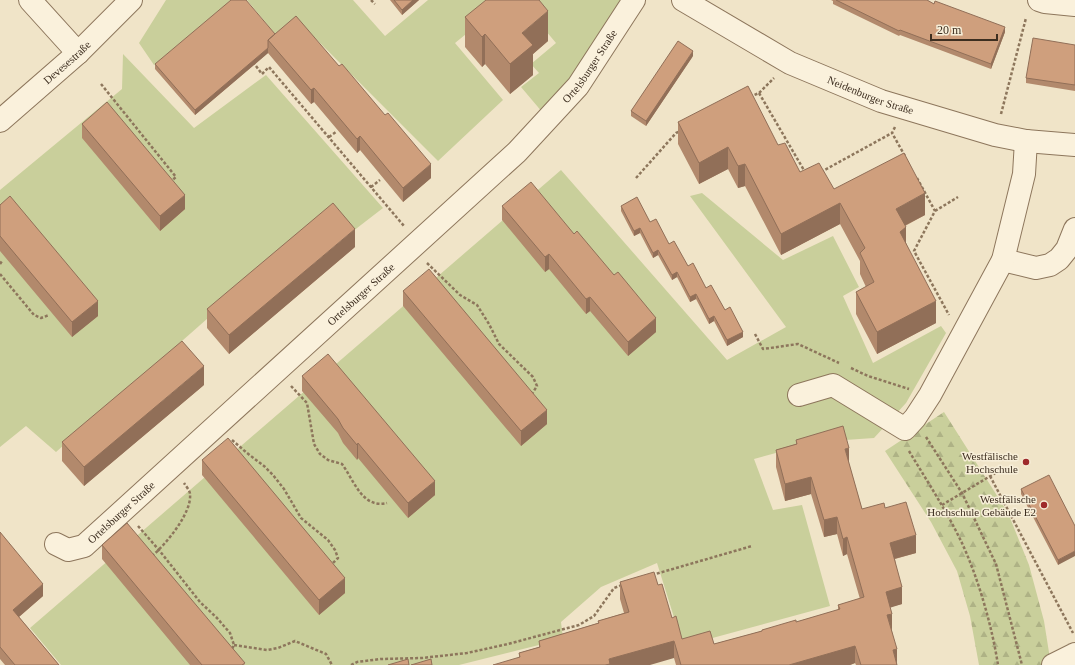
<svg xmlns="http://www.w3.org/2000/svg" width="1075" height="665" font-family="'Times New Roman',serif">
	<defs>
		<pattern id="forest-firs" width="22" height="20" patternUnits="userSpaceOnUse"><rect width="22" height="20" fill="#c9cf9b"/><path d="M5 1l3.5 6h-7zM16 11l3.5 6h-7z" fill="#aeb285"/></pattern>
	</defs>
	<rect width="100%" height="100%" fill="#f0e4c8"/>
	<path fill="#c9cf9b" d="M166,0H232L154,65L139,43Z
		M247,0H353L385,36L428,0H508L455,43L503,100L438,161L302,25L280,40Z
		M520,0H625L590,56L543,113L521,87L539,73L531,64L556,43Z
		M123,54L194,128L266,75L383,208L348,235L325,215L56,452L26,426L0,447V190L122,89Z
		M561,170L727,360L786,327L690,196L702,193L783,260L833,236L859,287L843,296L873,363L941,326L946,333L906,403L874,438L816,442L754,459L773,510L802,505L830,606L683,646L657,563L601,587L561,622L563,639L459,665H61L30,628Z"/>
	<path fill="url(#forest-firs)" d="M944,412L1008,513L1029,565L1044,621L1051,665H979L970,616L957,571L931,522L885,451Z"/>
	<g fill="none" stroke-linecap="round" stroke-linejoin="round">
		<g stroke="#8d765c" stroke-width="24">
			<g id="minor">
				<path d="M30,0L78,53"/>
				<path id="s1" d="M683,0L790,63L881,101L995,135L1026,141L1075,145"/>
				<path d="M1039,0L1045,2L1075,5"/>
				<path id="s2" d="M0,121L78,53L131,0"/>
				<path d="M1003,260L1036,268L1050,265L1059,259L1067,249L1075,229"/>
				<path d="M799,395L833,385L905,429L915,418L930,395L1003,260L1024,174L1026,141"/>
				<path id="s3" d="M56,544L68,550L84,546L517,152L578,86L634,0"/>
				<path d="M1053,665L1075,654"/>
			</g>
		</g>
		<path stroke="#8d765c" stroke-width="2.5" stroke-dasharray="3 2" stroke-linecap="butt" d="M371,0L375,4
			M253,62L262,74L269,67L404,226
			M101,84L176,177L170,182
			M759,93L805,172
			M750,97L759,93L774,78
			M1001,114L1026,18
			M895,127L892,133L905,156
			M329,137L336,132
			M821,172L892,133
			M636,178L676,133L681,131
			M917,178L935,211L914,251L949,315
			M371,187L380,180
			M935,211L958,197
			M427,263L460,295L477,305L489,324L499,344L533,377L537,386L532,394
			M0,264L2,261
			M0,274L34,315L41,318L49,315
			M755,334L763,349L798,344L839,363
			M851,368L868,376L909,389
			M291,386L307,403L314,444L320,454L328,460L342,464C354,480 362,509 387,503
			M926,437L962,493L996,564L1022,665
			M232,440L247,453L264,466L273,475L284,489L301,518L328,540L335,550L338,558L331,565
			M909,451C927,481 946,510 961,541C978,577 992,626 998,665
			M990,476L1073,633
			M942,505L1002,469
			M138,526L159,550L200,602L217,618L230,633L234,645L231,651
			M152,556C166,544 192,513 190,494C190,491 186,486 184,483
			M652,575L752,546
			M234,645L267,650L278,648L295,641L326,654L332,665
			M351,665L357,662L381,659L422,658L467,653L508,644L579,625L594,616L614,588L622,585"/>
		<use href="#minor" stroke="#faf1dc" stroke-width="22"/>
	</g>
	<path fill="#b2896c" d="M390,0H419L402,15Z
		M831,0H927L934,4L1005,32L991,69L900,35L899,36L833,4V1Z
		M465,17L548,41L533,54V75L510,94L485,64L482,67L465,47Z
		M275,34L431,178L403,202L360,150L357,153L314,102L311,104L268,53L195,115L155,69V64Z
		M1075,45V91L1026,83V78Z
		M693,56L646,126L631,116V111Z
		M678,122L778,145L800,172L834,189L925,215L905,226L906,243L936,323L877,354L856,314V292L866,287L860,274V261L840,224L781,255L745,186L738,188L728,169L699,184L678,144Z
		M82,124L185,209L160,231L82,138Z
		M0,205L98,316L72,337L0,251Z
		M502,206L656,332L628,356L590,311L586,314L549,269L545,272L502,220Z
		M621,206L650,222L725,310L743,337L727,346L714,321L709,324L696,299L690,302L677,277L672,280L658,255L653,258L640,233L634,236L621,211Z
		M355,247L229,354L207,328V309Z
		M403,291L547,424L521,446L403,306Z
		M302,376L435,495L408,518L358,458L357,460L343,443L338,433L302,391Z
		M204,385L84,486L62,461V442Z
		M796,440L849,464L862,509L885,508L916,553L895,559L902,604L890,607L892,631L897,665H856L855,663L850,665H676L674,658H519V653L539,647V641L598,623V621L624,613L620,599V582L658,585L672,618L682,639L714,644L762,631V630L796,622L838,610V605L860,599L847,554L843,556L837,534L824,537L811,494L785,501L776,467V450L796,444Z
		M202,460L345,593L319,615L202,475Z
		M1021,489L1075,526L1058,565L1021,494Z
		M0,532L43,596L19,617L59,665H5L0,659Z
		M102,545L245,665H190L102,559Z"/>
	<path fill="#916f58" d="M413,0H419L402,15V10Z
		M548,11V41L533,54V75L510,94V64L522,33Z
		M1005,27V32L991,69V64Z
		M485,34V64L482,67V37Z
		M268,48V53L195,115V110Z
		M693,51V56L646,126V121Z
		M314,88V102L311,104V90Z
		M360,136V150L357,153V139Z
		M728,147V169L699,184V163Z
		M431,164V178L403,202V188Z
		M745,164V186L738,188V166Z
		M925,193V215L896,230V209Z
		M185,195V209L160,231V216Z
		M840,203V224L781,255V234Z
		M906,227V249L900,232Z
		M640,228V233L634,236V231Z
		M355,229V247L229,354V335Z
		M658,250V255L653,258V253Z
		M549,254V269L545,272V257Z
		M677,272V277L672,280V275Z
		M696,294V299L690,302V297Z
		M590,297V311L586,314V299Z
		M98,301V316L72,337V322Z
		M936,301V323L877,354V332Z
		M714,316V321L709,324V319Z
		M656,318V332L628,356V342Z
		M743,332V337L727,346V340Z
		M204,366V385L84,486V467Z
		M547,410V424L521,446V431Z
		M358,443V458L357,460V445Z
		M849,448V465L845,449Z
		M811,477V494L785,501V484Z
		M435,481V495L408,518V503Z
		M837,517V534L824,537V520Z
		M916,535V553L890,560V543Z
		M847,537V554L843,556V539Z
		M1075,551V556L1058,565V560Z
		M345,578V593L319,615V600Z
		M43,584V596L13,622V610Z
		M902,587V604L886,609V592Z
		M892,614V631L887,615Z
		M674,641V658L650,665H605L609,659Z
		M855,646V663L850,665H789Z
		M897,649V665L893,650Z"/>
	<path fill="#cf9f7d" stroke="#916f58" d="M231,0H246L275,34L268,40V48L195,110L155,64Z
		M394,0H413L402,10Z
		M486,0H539L548,11L522,33L533,45L510,64L485,34L482,37L465,17Z
		M836,0H927L934,4L935,1L1005,27L991,64L900,30L899,31Z
		M296,16L339,66L342,64L385,115L388,113L431,164L403,188L360,136L357,139L314,88L311,90L268,40Z
		M1033,38L1075,45V85L1026,78Z
		M678,41L693,51L646,121L631,111Z
		M748,86L778,145L785,143L800,172L819,163L834,189L904,153L925,193L896,209L906,227L900,232L936,301L877,332L856,292L874,282L860,253L865,248L840,203L781,234L745,164L738,166L728,147L699,163L678,122Z
		M107,102L185,195L160,216L82,124Z
		M531,182L574,234L577,231L614,275L618,272L656,318L628,342L590,297L586,299L549,254L545,257L502,206Z
		M10,196L98,301L72,322L0,236V205Z
		M637,197L650,222L656,219L669,244L674,241L688,266L693,263L706,288L711,285L725,310L730,307L743,332L727,340L714,316L709,319L696,294L690,297L677,272L672,275L658,250L653,253L640,228L634,231L621,206Z
		M333,203L355,229L229,335L207,309Z
		M429,269L547,410L521,431L403,291Z
		M182,341L204,366L84,467L62,442Z
		M328,354L435,481L408,503L358,443L357,445L343,428L338,419L302,376Z
		M843,426L849,448L845,449L862,509L884,503L885,508L906,502L916,535L890,543L902,587L886,592L892,614L887,615L897,649L893,650L897,665H861L855,646L789,665H681L674,641L609,659L610,664L605,665H493L520,657L519,653L540,647L539,641L599,623L598,621L629,612L620,582L654,572L658,585L662,584L672,618L676,616L682,639L710,631L714,644L762,631V630L796,620V622L840,609L838,605L864,597L847,537L843,539L837,517L824,520L811,477L785,484L776,450L797,444L796,440Z
		M228,438L345,578L319,600L202,460Z
		M1049,475L1075,526V551L1058,560L1021,489Z
		M127,523L245,663L242,665H202L102,545Z
		M0,532L43,584L13,610L59,665H15L0,647Z
		M408,659L409,665H388Z
		M431,659L432,665H411Z"/>
	<g fill="#9e2a2b" stroke="#f7eed8" stroke-width="1.5">
		<circle cx="1026" cy="462" r="4"/>
		<circle cx="1044" cy="505" r="4"/>
	</g>
	<g text-anchor="middle" stroke-width="3" stroke-linejoin="round" paint-order="stroke">
		<g font-size="11" fill="#3d2e20" stroke="#f7eed8">
			<text dy="4" stroke="none"><textPath href="#s2" startOffset="89">Devesestraße</textPath></text>
			<text dy="4" stroke="none"><textPath href="#s3" startOffset="728">Ortelsburger Straße</textPath></text>
			<text dy="4" stroke="none"><textPath href="#s1" startOffset="211">Neidenburger Straße</textPath></text>
			<text dy="4" stroke="none"><textPath href="#s3" startOffset="404">Ortelsburger Straße</textPath></text>
			<text dy="4" stroke="none"><textPath href="#s3" startOffset="80">Ortelsburger Straße</textPath></text>
		</g>
		<g font-size="11" fill="#3d2e20" stroke="#f7eed8" text-anchor="end">
			<text x="1018" y="460">Westfälische<tspan x="1018" dy="13">Hochschule</tspan></text>
			<text x="1036" y="503">Westfälische<tspan x="1036" dy="13">Hochschule Gebäude E2</tspan></text>
		</g>
	</g>
	<path d="M931 34v6h66v-6" fill="none" stroke="#3d2e20" stroke-width="2"/>
	<text x="937" y="34" font-size="12" fill="#3d2e20" stroke="#f7eed8" stroke-width="3" paint-order="stroke">20 m</text>
</svg>
